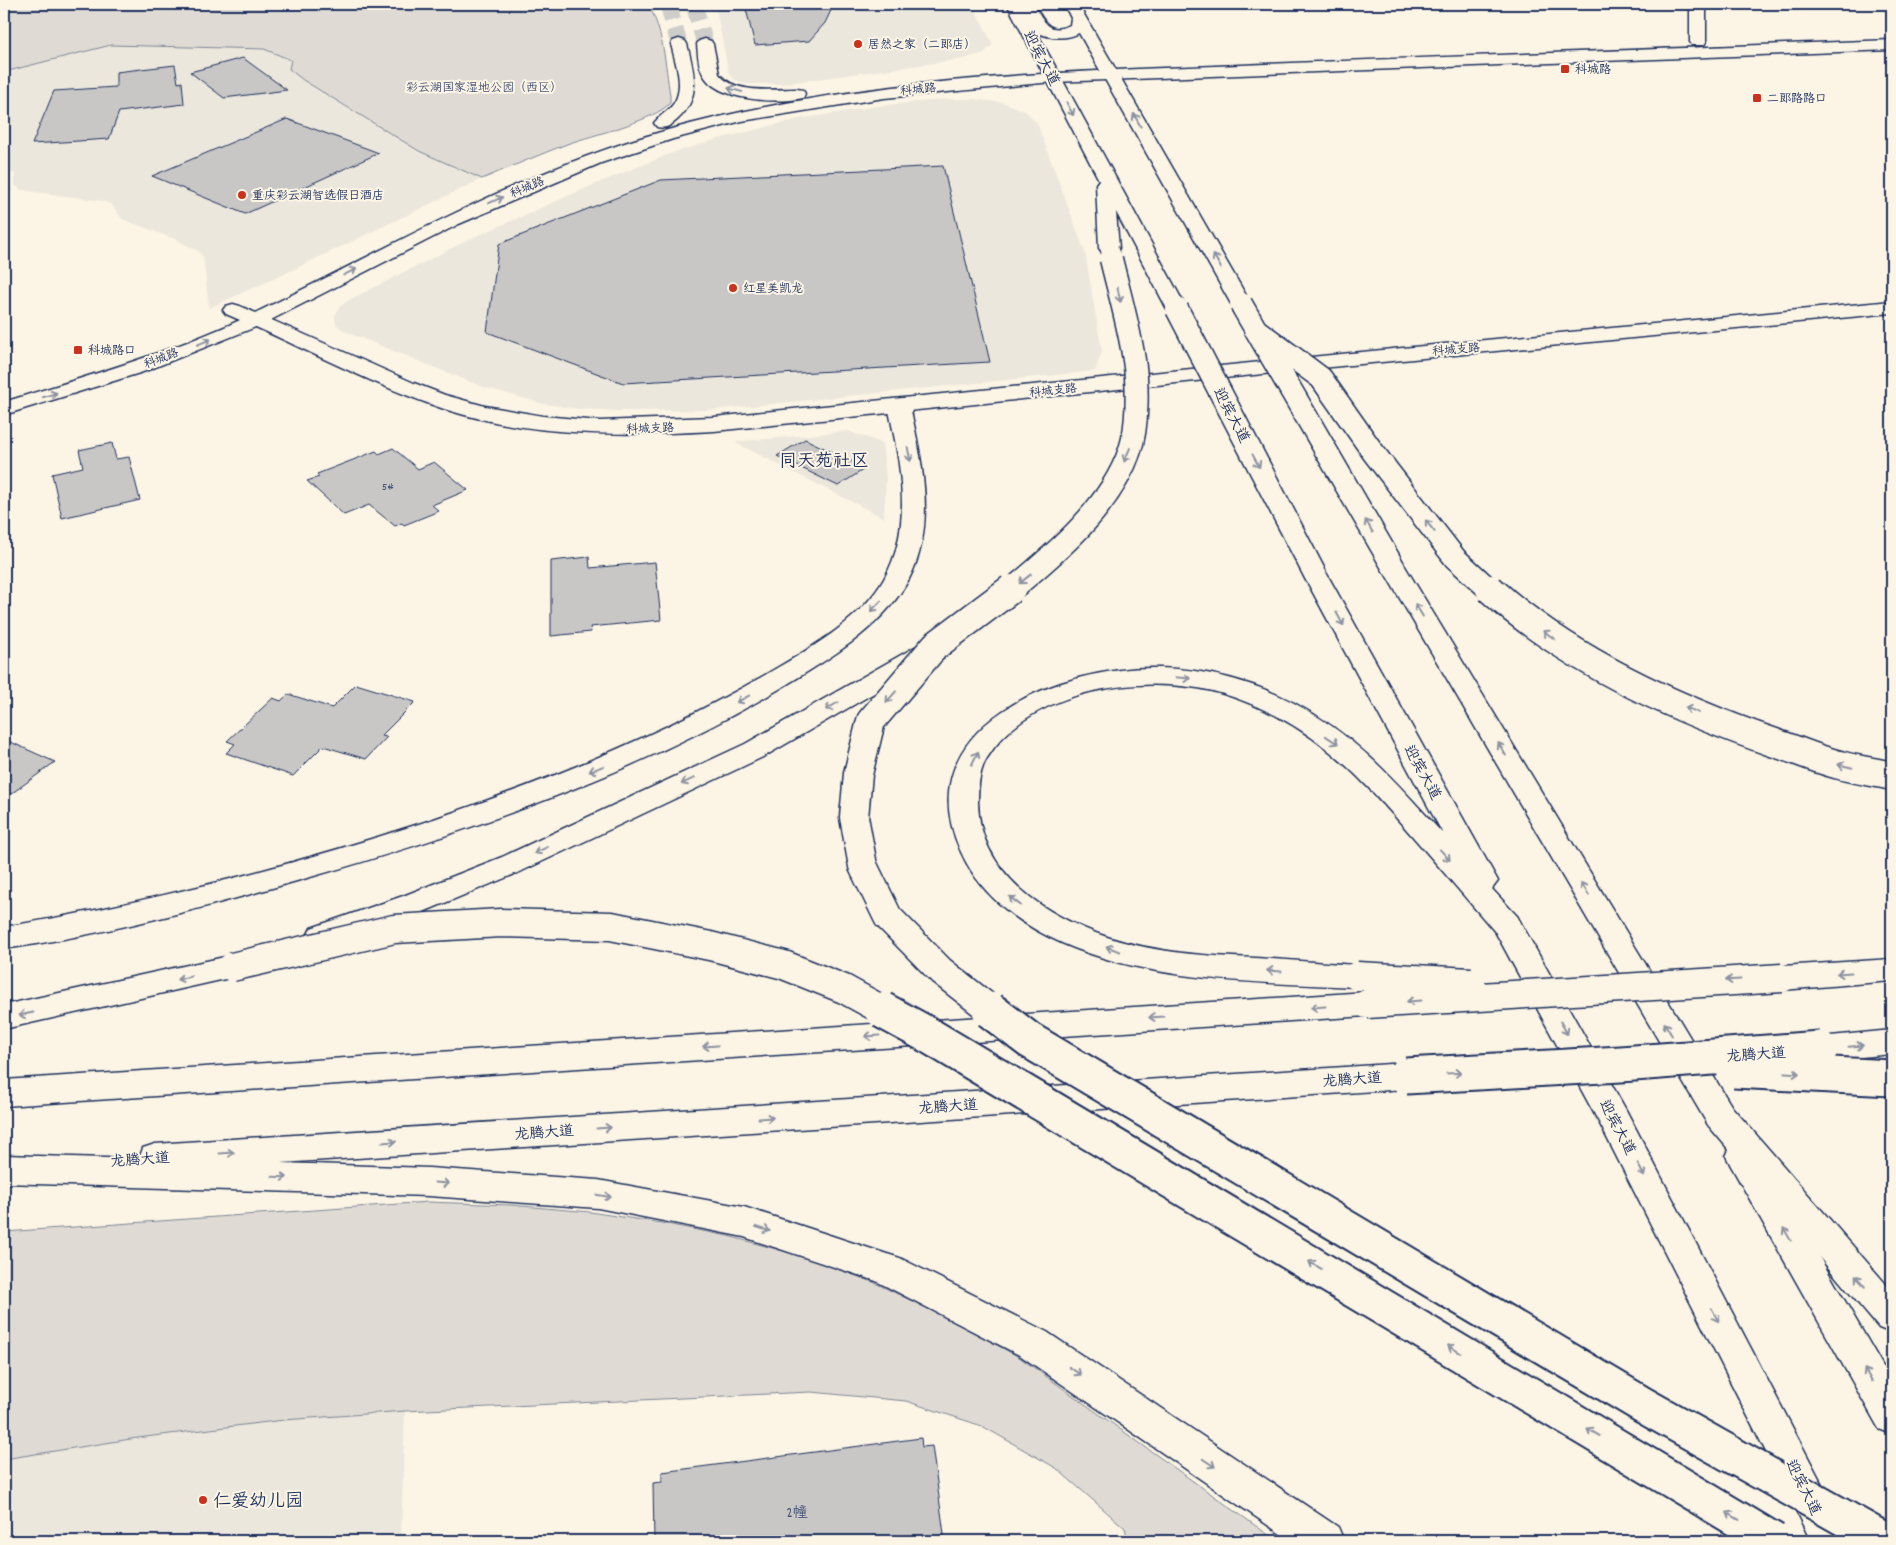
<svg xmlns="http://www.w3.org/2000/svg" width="1896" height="1545" font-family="Dekko,'LXGW WenKai TC',sans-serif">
	<rect width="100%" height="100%" fill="#fcf5e5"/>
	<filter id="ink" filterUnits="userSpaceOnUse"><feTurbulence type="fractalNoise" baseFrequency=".02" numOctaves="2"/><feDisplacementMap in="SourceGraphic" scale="10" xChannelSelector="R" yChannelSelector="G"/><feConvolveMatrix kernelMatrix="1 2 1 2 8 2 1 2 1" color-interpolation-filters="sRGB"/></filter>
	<g filter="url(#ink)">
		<path fill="#ece7dc" d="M715,4H972L992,42V45L984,53L964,59L780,84H748L735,80L729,74Z
			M111,45L264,49L291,60L303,80L419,151L482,179L280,276L209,308L204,264L203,257L198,251L175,239L122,219L112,205L103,201L21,190L15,185V173H4V72Z
			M948,99H973L1005,103L1025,111L1037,123L1085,252L1102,352L1095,371L711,410L619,411L580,409L544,404L483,387L344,331L336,324L335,316L339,307L349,300L470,239L593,185L675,152L718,139L799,119L877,106Z
			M848,431L882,443L886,477L884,518L734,442Z
			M405,1411L401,1541H4V1459L137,1438L284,1420Z"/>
		<path fill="#dfdbd4" stroke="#7d8599" d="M4,4H648C664,32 665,64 670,95V103C654,121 592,135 567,144C539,155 510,167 482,179L419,151L303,80L289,69L291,60L264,49L111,45L4,72Z
			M428,1202L511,1205L590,1212L661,1223L728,1236L802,1256L873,1282L945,1317L1019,1357L1277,1541H1128L1125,1528L1056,1468L982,1426L906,1401L811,1392L405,1411L284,1420L137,1438L4,1459V1232Z"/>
		<path fill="#c8c7c6" stroke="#1b2f5e" d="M758,4H834L825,23L809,41L755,45L746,9H760Z
			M243,58L287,90L224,98L190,72Z
			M175,65L178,83L182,82L184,104L119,112L109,139L32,144L54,91L116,87V72Z
			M287,119L379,153L245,214L152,176Z
			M943,166L990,362L623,383L487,332L499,244L661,180Z
			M805,439L866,468L838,486L777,456Z
			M112,443L116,459L129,457L140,500L62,518L52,474L83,467L79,450Z
			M393,448L418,469L434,462L468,490L432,505L439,511L404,525L402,523L395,526L369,505L344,515L307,481L319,477L317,474L376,451L379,454Z
			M589,557L590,568L655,562L661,620L590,627L591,632L551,636V561Z
			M356,684L415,702L381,736L387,737L366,759L323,746L293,776L226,753L235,744L227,741L273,698L281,701L288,694L332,708Z
			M4,739L55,762L4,799Z
			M921,1438L922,1447L932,1446L945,1541H654L653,1483L662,1482V1472Z"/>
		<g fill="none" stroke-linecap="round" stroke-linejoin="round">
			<path stroke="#cfcdca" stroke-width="17" stroke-dasharray="17 9" stroke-linecap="butt" d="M668,4L679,44
				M694,4L705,44"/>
			<g stroke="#1b2f5e" stroke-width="3">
				<path id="minor" d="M1892,301V313L1351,365L714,431C624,436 532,437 444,409C369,384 299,345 226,314L223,310L226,306L233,304L240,306L414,383L445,395L485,406L543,416L599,421L714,417L1351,353Z"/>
			</g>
			<g stroke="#1b2f5e" stroke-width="3">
				<path id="tertiary" d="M1690,4H1706V42L1704,45H1692L1690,42Z"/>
			</g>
			<g stroke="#1b2f5e" stroke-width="3">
				<path id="secondary" d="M679,39L685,41L687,44C694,72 702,98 677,120C670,126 666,129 657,127L654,123C660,115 669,111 674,103C685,86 675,62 671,44L673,41Z
					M705,39L711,41L713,44L719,74C736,95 773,89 797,89L803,90L805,94L803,98C778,104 716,101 703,74C698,65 698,54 697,44L699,41Z
					M1892,40V50L1053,82L884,98L742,121L673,139L601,163L459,224L263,324L143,372L4,415V402C88,376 173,352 253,314C388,249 518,172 664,131C858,76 1065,72 1266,64C1474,56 1683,48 1892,40Z
					M899,400L907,401L910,406C922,462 937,525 909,579C882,629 828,659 781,688C634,775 471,831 307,878C207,907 107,934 4,949V927C147,903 287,867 425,822C543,783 657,737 765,675C807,650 859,623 884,579C914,526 900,462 888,406L891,401Z"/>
			</g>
			<g stroke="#1b2f5e" stroke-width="3">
				<path id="primary" d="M1506,913L1517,916L1626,1110L1852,1541H1811L1601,1126L1491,924L1495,916Z
					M1743,1142L1755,1146L1892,1382V1434L1879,1429L1731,1166L1726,1156L1731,1146Z"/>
			</g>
			<g stroke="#1b2f5e" stroke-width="3">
				<path id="trunk" d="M1007,4H1033C1044,19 1047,36 1070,25L1071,18L1064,4H1078L1251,304L1248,308L1241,310L1234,308L1231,304L1079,33C1067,40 1050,38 1037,33L1187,309L1184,313L1177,315L1170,313L1167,309L1116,212L1119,248L1116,252L1109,254L1102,252L1099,248L1096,184L1099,180Z
					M1394,561L1403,563L1406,568L1732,1107L1892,1291V1333L1879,1328L1708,1125L1382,568L1385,563Z
					M1316,569L1325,571L1328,576L1498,881L1492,889L1517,916L1521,924L1517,932L1506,935L1495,932C1468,900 1441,869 1414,838C1371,789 1334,746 1275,715C1249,702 1219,690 1190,687C1122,677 1026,695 987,758C979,771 978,788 978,802C979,875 1048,917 1110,938C1157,953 1207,956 1255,958C1289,960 1323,963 1357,965L1368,968L1372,976L1368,984L1357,987C1258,982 1155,983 1062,943C1019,924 980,895 961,852C903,726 1062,665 1160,668C1206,669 1254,682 1294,703C1357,736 1397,783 1443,834L1304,576L1307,571Z
					M931,641L940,643L944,649L940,655L765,756L522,871L423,912L322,947L311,944L307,936L311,928L403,896L502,857L745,744L922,643Z
					M255,948L266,951L270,959L266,967L243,975L4,1029V1005L229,956Z
					M1892,959V981L1782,990L1771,986L1767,978L1771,970L1782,966Z
					M1367,992L1378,996L1383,1004L1378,1012L1367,1016L4,1106V1080Z
					M1892,1030V1054L1820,1061L1809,1058L1804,1049L1809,1040L1820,1037Z
					M1406,1063L1417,1067L1422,1076L1417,1085L1406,1089L281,1163L429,1168L598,1180L744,1207L887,1254L900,1258L1047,1332L1338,1527L1344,1541H1291L1021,1356L876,1281L744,1237L598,1208L429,1196L4,1183V1155L139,1159L143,1148L155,1144Z"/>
			</g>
			<use href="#minor" fill="#fcf5e5" fill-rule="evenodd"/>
			<use href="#tertiary" fill="#fcf5e5" fill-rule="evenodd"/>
			<use href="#secondary" fill="#fcf5e5" fill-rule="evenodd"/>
			<use href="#primary" fill="#fcf5e5" fill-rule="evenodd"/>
			<use href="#trunk" fill="#fcf5e5" fill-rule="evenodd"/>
			<g stroke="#1b2f5e" stroke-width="19" stroke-linecap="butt">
				<path id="trunk-bridge-far3" d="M1109,248L1112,260"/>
			</g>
			<g stroke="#1b2f5e" stroke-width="25" stroke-linecap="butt">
				<path id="trunk-bridge-far2" d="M1241,304L1394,568
					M1177,309L1316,576
					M1255,329L1321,378L1373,452L1455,558L1491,591
					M1010,591C1055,554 1111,507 1130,450C1138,426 1138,385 1134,360C1129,326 1119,292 1111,259"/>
			</g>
			<g stroke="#1b2f5e" stroke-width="31" stroke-linecap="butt">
				<path id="trunk-bridge-far1" d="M1490,589C1568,660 1676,709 1775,743C1797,750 1818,760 1840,765C1857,770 1875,772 1892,776
					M232,967L394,929L501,923L611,926L710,946L784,965L844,989L884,1011
					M1357,976L1471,982
					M1367,1004L1782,978
					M992,1011L941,971L888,917L863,866L854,817L858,774L871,721L935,646L1011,589"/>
			</g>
			<g stroke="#1b2f5e" stroke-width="39" stroke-linecap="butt">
				<path id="trunk-bridge" d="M882,1010L928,1035L1774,1541
					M990,1010L1029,1040L1643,1405L1885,1541
					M1734,1070L1892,1078
					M1406,1076L1621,1064L1820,1049"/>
			</g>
			<use href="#trunk-bridge-far3" stroke="#fcf5e5" stroke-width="17"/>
			<use href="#trunk-bridge-far2" stroke="#fcf5e5" stroke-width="22"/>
			<use href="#trunk-bridge-far1" stroke="#fcf5e5" stroke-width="28"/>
			<use href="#trunk-bridge" stroke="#fcf5e5" stroke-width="35"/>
		</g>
		<defs><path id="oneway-shaft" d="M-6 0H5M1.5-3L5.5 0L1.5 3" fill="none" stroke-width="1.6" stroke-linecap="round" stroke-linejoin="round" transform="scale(1.25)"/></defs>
		<g stroke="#8c92a2">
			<use href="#oneway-shaft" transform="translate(735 90) rotate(-165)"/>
			<use href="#oneway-shaft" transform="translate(1070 109) rotate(62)"/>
			<use href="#oneway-shaft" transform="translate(1137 120) rotate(-119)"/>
			<use href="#oneway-shaft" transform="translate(496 200) rotate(-24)"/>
			<use href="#oneway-shaft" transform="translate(1217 261) rotate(-119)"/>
			<use href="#oneway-shaft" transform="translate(350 272) rotate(-27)"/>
			<use href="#oneway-shaft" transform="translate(1119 295) rotate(78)"/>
			<use href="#oneway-shaft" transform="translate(204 342) rotate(-22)"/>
			<use href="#oneway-shaft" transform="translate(50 395) rotate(-17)"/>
			<use href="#oneway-shaft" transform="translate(909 454) rotate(79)"/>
			<use href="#oneway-shaft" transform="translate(1127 455) rotate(113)"/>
			<use href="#oneway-shaft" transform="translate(1256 461) rotate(62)"/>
			<use href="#oneway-shaft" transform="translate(1369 526) rotate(-120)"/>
			<use href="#oneway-shaft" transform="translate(1430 526) rotate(-128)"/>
			<use href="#oneway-shaft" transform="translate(1025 579) rotate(142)"/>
			<use href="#oneway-shaft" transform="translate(876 606) rotate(134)"/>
			<use href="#oneway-shaft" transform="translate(1419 610) rotate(-121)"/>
			<use href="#oneway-shaft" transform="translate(1340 619) rotate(61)"/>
			<use href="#oneway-shaft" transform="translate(1549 635) rotate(-145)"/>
			<use href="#oneway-shaft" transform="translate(1183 678) rotate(5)"/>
			<use href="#oneway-shaft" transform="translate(891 697) rotate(131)"/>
			<use href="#oneway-shaft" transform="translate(743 699) rotate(152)"/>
			<use href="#oneway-shaft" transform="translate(832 706) rotate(150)"/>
			<use href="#oneway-shaft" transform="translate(1692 710) rotate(-157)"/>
			<use href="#oneway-shaft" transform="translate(1332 740) rotate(34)"/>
			<use href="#oneway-shaft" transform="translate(1502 749) rotate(-121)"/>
			<use href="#oneway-shaft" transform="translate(975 758) rotate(-64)"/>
			<use href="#oneway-shaft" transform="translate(1845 766) rotate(-167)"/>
			<use href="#oneway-shaft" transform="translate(596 769) rotate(158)"/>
			<use href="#oneway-shaft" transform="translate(688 781) rotate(155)"/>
			<use href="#oneway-shaft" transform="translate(541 850) rotate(155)"/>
			<use href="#oneway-shaft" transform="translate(1445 855) rotate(48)"/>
			<use href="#oneway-shaft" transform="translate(1585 889) rotate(-121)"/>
			<use href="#oneway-shaft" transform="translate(1015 901) rotate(-142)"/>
			<use href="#oneway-shaft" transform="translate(1113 949) rotate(-159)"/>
			<use href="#oneway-shaft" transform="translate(1274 971) rotate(-176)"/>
			<use href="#oneway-shaft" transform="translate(1844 973) rotate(176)"/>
			<use href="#oneway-shaft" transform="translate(184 978) rotate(167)"/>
			<use href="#oneway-shaft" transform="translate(1733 980) rotate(177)"/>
			<use href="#oneway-shaft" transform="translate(1414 1001) rotate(176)"/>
			<use href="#oneway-shaft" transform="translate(1318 1007) rotate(176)"/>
			<use href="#oneway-shaft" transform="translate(26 1014) rotate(169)"/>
			<use href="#oneway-shaft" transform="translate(1156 1017) rotate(176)"/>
			<use href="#oneway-shaft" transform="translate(1564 1028) rotate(61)"/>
			<use href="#oneway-shaft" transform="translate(1668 1029) rotate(-121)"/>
			<use href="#oneway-shaft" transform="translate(872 1036) rotate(176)"/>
			<use href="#oneway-shaft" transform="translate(710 1046) rotate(176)"/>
			<use href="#oneway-shaft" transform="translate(1856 1046) rotate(-5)"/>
			<use href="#oneway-shaft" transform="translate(1454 1073) rotate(-3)"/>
			<use href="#oneway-shaft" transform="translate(1792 1073) rotate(3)"/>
			<use href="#oneway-shaft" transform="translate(766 1118) rotate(-4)"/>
			<use href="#oneway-shaft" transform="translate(604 1128) rotate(-4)"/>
			<use href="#oneway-shaft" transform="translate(389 1142) rotate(-4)"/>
			<use href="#oneway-shaft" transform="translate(227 1153) rotate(-4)"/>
			<use href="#oneway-shaft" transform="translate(1641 1170) rotate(63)"/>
			<use href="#oneway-shaft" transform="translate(280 1177) rotate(2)"/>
			<use href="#oneway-shaft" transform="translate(442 1183) rotate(4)"/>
			<use href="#oneway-shaft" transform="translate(604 1196) rotate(10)"/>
			<use href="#oneway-shaft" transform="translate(763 1229) rotate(18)"/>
			<use href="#oneway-shaft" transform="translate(1787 1234) rotate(-120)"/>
			<use href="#oneway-shaft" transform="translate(1315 1265) rotate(-149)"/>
			<use href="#oneway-shaft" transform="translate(1860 1281) rotate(-130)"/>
			<use href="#oneway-shaft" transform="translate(1715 1315) rotate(63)"/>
			<use href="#oneway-shaft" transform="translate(1454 1349) rotate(-149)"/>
			<use href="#oneway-shaft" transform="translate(1075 1371) rotate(34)"/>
			<use href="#oneway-shaft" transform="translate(1868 1375) rotate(-120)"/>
			<use href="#oneway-shaft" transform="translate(1593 1432) rotate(-149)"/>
			<use href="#oneway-shaft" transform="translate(1209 1463) rotate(34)"/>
			<use href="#oneway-shaft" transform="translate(1733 1516) rotate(-149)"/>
		</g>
	</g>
	<g fill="#c8321e" stroke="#fcf5e5" stroke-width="2">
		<circle cx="858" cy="44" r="5"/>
		<rect x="1560" y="64" width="10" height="10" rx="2.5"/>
		<rect x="1752" y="93" width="10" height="10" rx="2.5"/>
		<circle cx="242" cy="195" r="5"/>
		<circle cx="733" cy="288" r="5"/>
		<rect x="73" y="345" width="10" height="10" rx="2.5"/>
		<circle cx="203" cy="1500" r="5"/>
	</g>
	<g text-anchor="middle" stroke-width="4" stroke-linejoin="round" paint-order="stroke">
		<g font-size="12" fill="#1b2f5e" stroke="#fcf5e5" text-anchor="start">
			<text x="868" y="48">居然之家（二郎店）</text>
			<text x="1575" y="73">科城路</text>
			<text x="1767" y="102">二郎路路口</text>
			<text x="252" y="199">重庆彩云湖智选假日酒店</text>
			<text x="743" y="292">红星美凯龙</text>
			<text x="88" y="354">科城路口</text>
		</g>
		<g font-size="12" fill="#425176" stroke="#fcf5e5">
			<text x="484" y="91">彩云湖国家湿地公园（西区）</text>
		</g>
		<g font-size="12" fill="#1b2f5e" stroke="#fcf5e5">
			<text transform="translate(918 89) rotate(-6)" y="4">科城路</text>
			<text transform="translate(527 187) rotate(-23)" y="4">科城路</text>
			<text transform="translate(1456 349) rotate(-5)" y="4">科城支路</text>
			<text transform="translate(161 358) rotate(-21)" y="4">科城路</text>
			<text transform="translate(1053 390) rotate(-6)" y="4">科城支路</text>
			<text transform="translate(650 428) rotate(-2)" y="4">科城支路</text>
		</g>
		<g font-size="12" fill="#465578">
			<text x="388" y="490">5#</text>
		</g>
		<g font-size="15" fill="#1b2f5e" stroke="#fcf5e5">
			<text transform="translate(1042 58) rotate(62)" y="5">迎宾大道</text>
			<text transform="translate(1232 415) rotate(62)" y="5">迎宾大道</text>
			<text transform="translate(1423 772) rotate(61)" y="5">迎宾大道</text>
			<text transform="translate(1756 1054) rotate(-4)" y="5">龙腾大道</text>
			<text transform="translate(1352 1079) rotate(-4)" y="5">龙腾大道</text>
			<text transform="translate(948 1106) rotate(-4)" y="5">龙腾大道</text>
			<text transform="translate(1618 1127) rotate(62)" y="5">迎宾大道</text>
			<text transform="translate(544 1132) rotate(-4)" y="5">龙腾大道</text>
			<text transform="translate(140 1159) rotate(-4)" y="5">龙腾大道</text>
			<text transform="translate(1804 1487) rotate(63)" y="5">迎宾大道</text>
		</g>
		<g font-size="15" fill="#465578">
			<text x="797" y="1517">2幢</text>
		</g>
		<g font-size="18" fill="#1b2f5e" stroke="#fcf5e5">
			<text x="824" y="466">同天苑社区</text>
		</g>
		<g font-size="18" fill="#1b2f5e" stroke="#fcf5e5" text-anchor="start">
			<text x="213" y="1506">仁爱幼儿园</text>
		</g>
	</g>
	<rect width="1896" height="1545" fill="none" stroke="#fcf5e5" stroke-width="20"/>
	<rect x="10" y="10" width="1876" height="1525" fill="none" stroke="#1b2f5e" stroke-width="2" filter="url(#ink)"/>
</svg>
